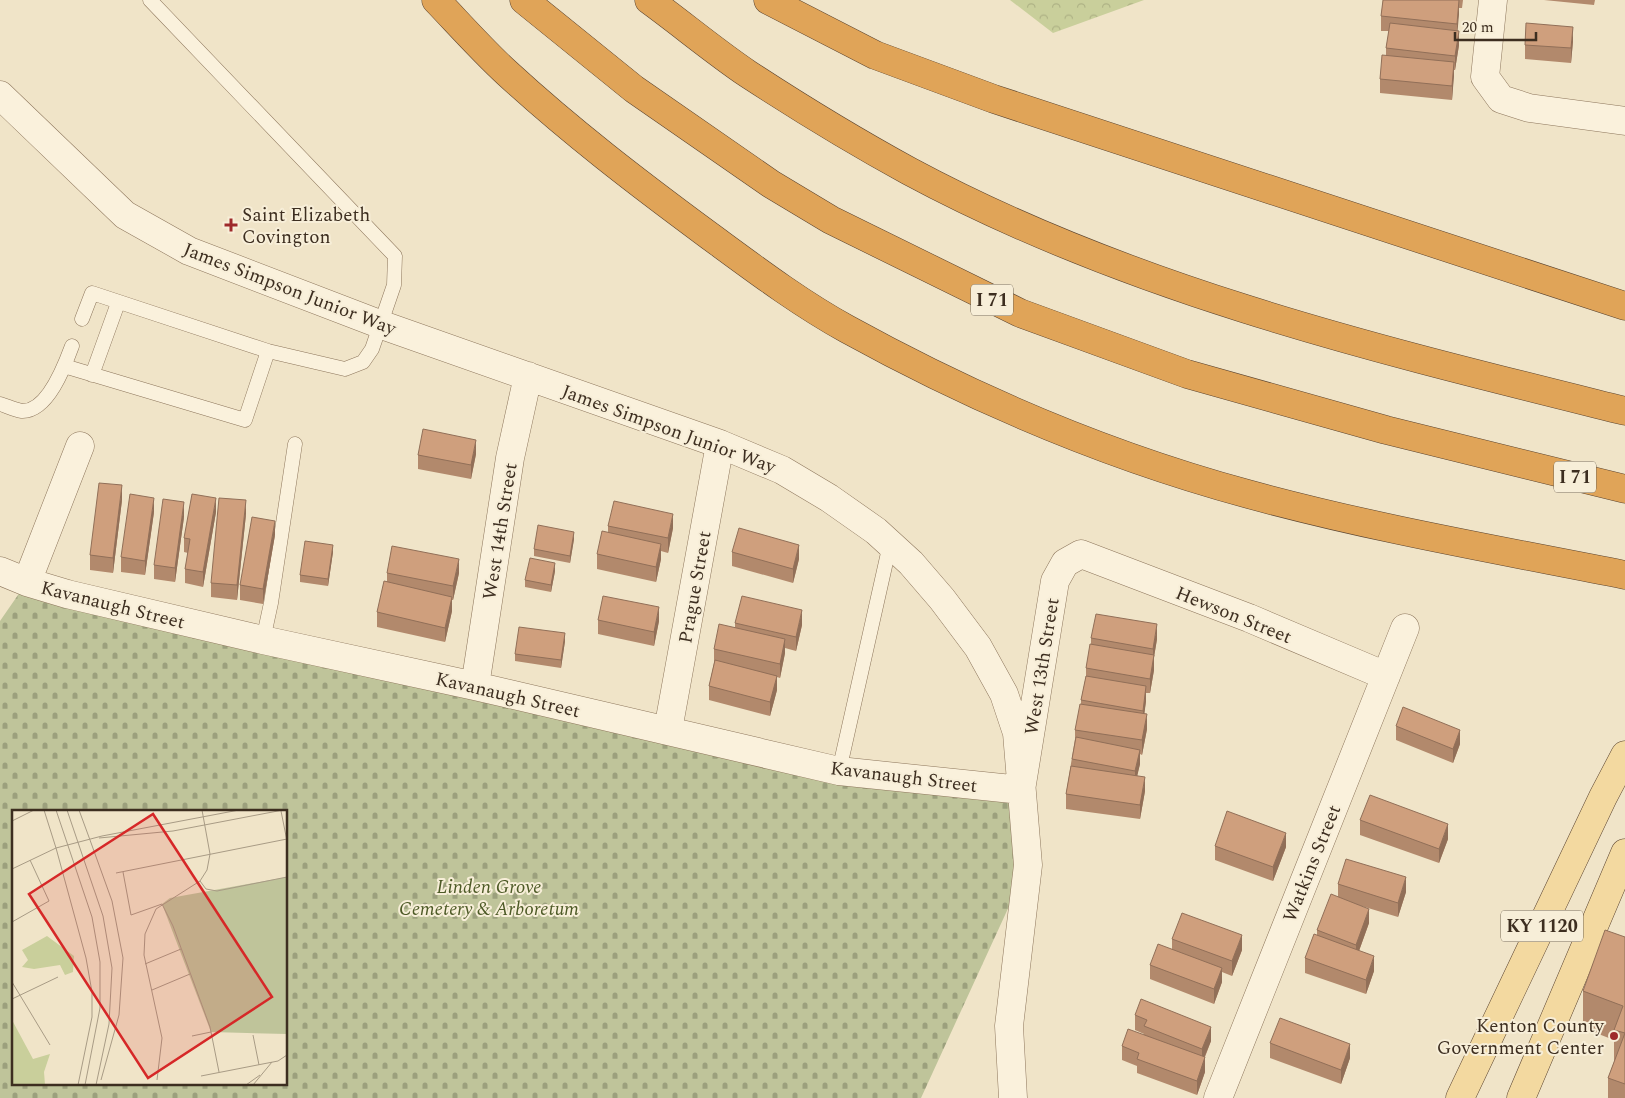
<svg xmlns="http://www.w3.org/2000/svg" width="1625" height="1098" font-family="Spectral,serif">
	<defs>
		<pattern id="forest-crowns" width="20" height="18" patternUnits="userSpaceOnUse" patternTransform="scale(1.25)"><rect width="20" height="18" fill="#c9cf9b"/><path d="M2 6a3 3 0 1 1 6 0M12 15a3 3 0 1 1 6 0" fill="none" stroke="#aeb285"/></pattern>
		<pattern id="cemetery-stones" width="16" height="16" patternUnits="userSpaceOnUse" patternTransform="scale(1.25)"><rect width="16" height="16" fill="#bfc49a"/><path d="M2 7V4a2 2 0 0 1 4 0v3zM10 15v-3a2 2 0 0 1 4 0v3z" fill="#9ca07d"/></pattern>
	</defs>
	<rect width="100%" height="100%" fill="#f0e4c8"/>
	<path fill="url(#forest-crowns)" d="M1010,0H1144L1053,33Z"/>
	<path fill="url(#cemetery-stones)" fill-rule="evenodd" d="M27,582L590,714L1021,790L1028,865L921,1098H0V621ZM14,812H286V1084H14Z"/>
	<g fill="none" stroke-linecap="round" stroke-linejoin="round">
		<g stroke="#8d765c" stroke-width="15">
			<path id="service" d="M82,319L92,293L268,351L345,369L363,362L372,349L394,285L395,256L150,0
				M64,366L245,420L268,351
				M92,375L118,303
				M0,404C7,406 15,410 22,411C48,412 65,365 72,346
				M263,640L271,603L295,444
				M839,771L890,544"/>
		</g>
		<g stroke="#8d765c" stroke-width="29">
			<path id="minor" d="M1493,0L1485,77L1501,99L1529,108L1625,121
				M0,95L125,215L189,251L382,325L720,444L782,470L829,498L876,531L911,563L942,599L978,647L1004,694L1017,733L1028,865L1009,1026L1013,1098
				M0,571L27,582L67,594L263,640L475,686L839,771L1021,790L1055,581L1065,563L1081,554L1249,618L1386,676
				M27,582L80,446
				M475,686L510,458L528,376
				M668,730L720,444
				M1218,1098L1405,628"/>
		</g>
		<g stroke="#5b4430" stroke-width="29">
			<path id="primary" d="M1460,1098L1603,797L1625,755
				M1521,1098L1625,853"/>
		</g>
		<g stroke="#5b4430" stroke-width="29">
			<path id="motorway" d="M436,0C459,24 482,50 507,73C570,131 638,183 707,234C752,267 798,302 847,329C974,399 1108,456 1248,494C1372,528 1499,550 1625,575
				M524,0L634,89L771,184L831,220L1020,313L1187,374L1386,430L1625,489
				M649,0C682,24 714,51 748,74C800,108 854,141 909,171C1132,291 1380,350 1625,411
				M768,0L875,55L994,99L1625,306"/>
		</g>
		<use href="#service" stroke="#faf1dc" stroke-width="14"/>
		<use href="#minor" stroke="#faf1dc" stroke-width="28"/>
		<use href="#primary" stroke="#f3d9a0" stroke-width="28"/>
		<use href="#motorway" stroke="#e0a458" stroke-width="28"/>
	</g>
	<path fill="#b2896c" d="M1383,0H1463L1462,8H1459L1457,30L1459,45L1455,70H1454L1452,100L1380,93V79L1386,55V48L1389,31H1381V16Z
		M1544,0H1595L1594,5Z
		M1573,41L1571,63L1525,59V45Z
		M476,454L471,479L418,469V455Z
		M122,500L113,573L90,570V555Z
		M154,512L145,575L121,572V557Z
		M216,512L203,587L185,583V569L188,553L184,552V538Z
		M246,514L237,600L211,597V583Z
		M184,517L175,582L154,579V565Z
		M608,526L673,528L668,553L661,551V559L656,582L597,569V554L608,533Z
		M275,535L263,604L240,600V585Z
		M574,539L570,563L534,556V549Z
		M333,552L328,586L300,582V575Z
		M732,552L799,559L793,583L732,566Z
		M555,571L551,592L525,587V580Z
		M387,573H459L453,600H452V611L445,642L377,627V612L387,582Z
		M598,620L659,621L654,646L598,634Z
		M735,623L802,625L796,651L785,648V653L780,678L777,677V690L770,716L709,700V686L714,663V649L735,627Z
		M1091,638L1157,639L1154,657V670L1150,693H1146V701L1144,714L1147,729L1142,755L1140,754V764L1137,775L1145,791L1140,819L1066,809V794L1075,739V730L1081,704V700L1086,676V668L1091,644Z
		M565,641L561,668L515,661V654Z
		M1396,726L1460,744L1453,763L1396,740Z
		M1360,820L1448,839L1439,863L1360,835Z
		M1215,846L1286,847L1273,881L1215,860Z
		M1338,884L1406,892L1398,917L1358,905L1369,923L1359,951L1374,971L1366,994L1305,973V958L1317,936V930L1338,897Z
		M1625,937V1098H1608V1078L1614,1062V1040L1583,1028V991Z
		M1172,939L1242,950L1232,976L1222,972V982L1214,1004L1150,979V965L1172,949Z
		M1135,1015L1211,1041L1205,1057V1072L1197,1095L1137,1073V1066L1122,1060V1046L1144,1035V1034L1135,1030Z
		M1270,1043L1350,1058L1341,1084L1270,1058Z"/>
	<path fill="#916f58" d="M1459,0V14L1457,38V24Z
		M1573,27V41L1571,63V48Z
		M1459,31V45L1455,70V56Z
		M1454,62V76L1452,100V86Z
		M476,440V454L471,479V465Z
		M122,485V500L113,573V558Z
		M154,498V512L145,575V561Z
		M216,498V512L203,587V572Z
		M246,500V514L237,600V585Z
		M184,502V517L175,582V568Z
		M673,514V528L668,553V538Z
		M275,521V535L263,604V589Z
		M574,532V539L570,563V556Z
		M661,544V559L656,582V567Z
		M333,545V552L328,586V579Z
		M799,545V559L793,583V569Z
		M459,559V573L453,600V586Z
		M555,563V571L551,592V585Z
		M452,597V611L445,642V628Z
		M659,607V621L654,646V632Z
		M802,610V625L796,651V637Z
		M1157,624V639L1154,657V670L1150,693V679L1153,662V649Z
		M565,633V641L561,668V660Z
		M785,639V653L780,678V664Z
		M777,676V690L770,716V702Z
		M1146,686V701L1143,725V711Z
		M1147,714V729L1142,755V740Z
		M1460,730V744L1453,763V749Z
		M1140,750V764L1135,786V771Z
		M1145,777V791L1140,819V805Z
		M1448,824V839L1439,863V849Z
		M1286,833V847L1273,881V867Z
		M1406,877V892L1398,917V903Z
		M1369,909V923L1356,959V945Z
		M1242,935V950L1232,976V961Z
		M1374,956V971L1366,994V980Z
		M1222,968V982L1214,1004V989Z
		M1211,1027V1041L1202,1063V1049Z
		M1350,1044V1058L1341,1084V1070Z
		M1205,1057V1072L1197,1095V1081Z"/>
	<path fill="#cf9f7d" stroke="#916f58" d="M1383,0H1459L1457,24L1381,16Z
		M1390,23L1459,31L1455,56L1386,48Z
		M1526,23L1573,27L1571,48L1525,45Z
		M1382,55L1454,62L1452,86L1380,79Z
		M423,429L476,440L471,465L418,455Z
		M99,483L122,485L113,558L90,555Z
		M130,494L154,498L145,561L121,557Z
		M192,494L216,498L203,572L185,569L190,539L184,538Z
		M219,498L246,500L237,585L211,583Z
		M163,499L184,502L175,568L154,565Z
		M614,501L673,514L668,538L608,526Z
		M252,517L275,521L263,589L240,585Z
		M538,525L574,532L570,556L534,549Z
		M739,528L799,545L793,569L732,552Z
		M602,531L661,544L656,567L597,554Z
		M305,541L333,545L328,579L300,575Z
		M392,546L459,559L453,586L387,573Z
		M530,558L555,563L551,585L525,580Z
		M384,581L452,597L445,628L377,612Z
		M603,596L659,607L654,632L598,620Z
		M742,596L802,610L796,637L735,623Z
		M1096,614L1157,624L1153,649L1091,638Z
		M719,624L785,639L780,664L714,649Z
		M519,627L565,633L561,660L515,654Z
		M1090,644L1154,655L1150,679L1086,668Z
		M715,660L777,676L770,702L709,686Z
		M1086,676L1146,686L1143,711L1081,700Z
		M1080,704L1147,714L1142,740L1075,730Z
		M1403,707L1460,730L1453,749L1396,726Z
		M1076,737L1140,750L1135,771L1072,759Z
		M1071,766L1145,777L1140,805L1066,794Z
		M1370,795L1448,824L1439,849L1360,820Z
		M1227,811L1286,833L1273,867L1215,846Z
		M1346,859L1406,877L1398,903L1338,884Z
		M1331,894L1369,909L1356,945L1317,930Z
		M1182,913L1242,935L1232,961L1172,939Z
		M1605,930L1625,937V1084L1608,1078L1625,1033L1614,1030L1623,1006L1583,991Z
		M1314,934L1374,956L1366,980L1305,958Z
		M1158,944L1222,968L1214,989L1150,965Z
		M1141,999L1211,1027L1202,1049L1144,1026L1147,1020L1135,1015Z
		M1280,1018L1350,1044L1341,1070L1270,1043Z
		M1128,1029L1205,1057L1197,1081L1137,1059L1139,1053L1122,1046Z"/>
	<g fill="#9e2a2b" stroke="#f7eed8" stroke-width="2">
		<path d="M228.5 217.5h5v5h5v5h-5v5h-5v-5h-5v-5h5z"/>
		<circle cx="1614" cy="1036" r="5"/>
	</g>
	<g text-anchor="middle" stroke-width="4" stroke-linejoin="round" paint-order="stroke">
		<g fill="#f7eed8" stroke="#756857" stroke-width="1">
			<rect x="971" y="284.5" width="42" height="31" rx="4"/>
			<rect x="1554" y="461.5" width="42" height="31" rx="4"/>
			<rect x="1501" y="910.5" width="82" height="31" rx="4"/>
		</g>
		<g font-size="18" font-weight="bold" fill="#3d2e20">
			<text x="992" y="306">I 71</text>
			<text x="1575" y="483">I 71</text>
			<text x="1542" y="932">KY 1120</text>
		</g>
		<g font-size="19" fill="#3d2e20" stroke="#f7eed8" text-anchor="start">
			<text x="242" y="221">Saint Elizabeth<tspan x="242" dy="22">Covington</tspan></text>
			<text x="1604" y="1032" text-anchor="end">Kenton County<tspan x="1604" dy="22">Government Center</tspan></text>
		</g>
		<g font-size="19" fill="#3d2e20" stroke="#f7eed8">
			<text transform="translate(290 288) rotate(21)" y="7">James Simpson Junior Way</text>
			<text transform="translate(669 428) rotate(20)" y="7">James Simpson Junior Way</text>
			<text transform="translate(499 531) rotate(-81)" y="7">West 14th Street</text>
			<text transform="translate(694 587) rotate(-80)" y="7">Prague Street</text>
			<text transform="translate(113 604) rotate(14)" y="7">Kavanaugh Street</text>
			<text transform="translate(1234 614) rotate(22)" y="7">Hewson Street</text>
			<text transform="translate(1041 666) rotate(-81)" y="7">West 13th Street</text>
			<text transform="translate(508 694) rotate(13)" y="7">Kavanaugh Street</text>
			<text transform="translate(904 776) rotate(7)" y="7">Kavanaugh Street</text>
			<text transform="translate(1311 863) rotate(-68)" y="7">Watkins Street</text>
		</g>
		<g font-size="19" font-style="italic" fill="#4d5a26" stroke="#f7eed8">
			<text x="489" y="893">Linden Grove<tspan x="489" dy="22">Cemetery &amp; Arboretum</tspan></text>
		</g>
	</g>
	<g transform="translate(12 810)">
		<rect width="275" height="275" fill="#f0e4c8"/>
		<path d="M35,126L62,146L61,162L53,165L48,155L22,159L10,157L16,150L10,140ZM0,210L21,249L38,244L32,262L33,275H0Z" fill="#c9cf9b"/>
		<path d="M275,67V224L199,222L150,94L158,88Z" fill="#bfc49a"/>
		<path fill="none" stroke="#a89b85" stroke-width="1" d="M32,0L44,38L90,26L227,0M44,0L80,107L88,152V198L73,275M55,0L91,106L100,158L97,214L84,275M67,0L78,30M269,1L275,31M0,11L22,0M87,28L161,21L271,0M78,30L100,91L111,148L107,205L89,270M44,38L74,148L80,182V207L66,275M0,59L44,38M111,62L119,105L150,94L161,116L198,217L207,262M104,63L275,29M188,71L194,79L205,81L275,67M0,112L37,91L18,50M133,154L169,139M0,172L38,235M140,180L178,164M0,189L46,167M241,225L247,255M180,226L199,222M189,266L266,251L275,245M145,270L150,228L132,145L133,124L144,99L188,71L195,60L198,44L190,0M234,275L248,265M241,275L260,252"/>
		<path fill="#d62828" fill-opacity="0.15" stroke="#d62828" stroke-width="2.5" d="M141,4L260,187L136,268L17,84Z"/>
		<rect width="275" height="275" fill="none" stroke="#3d2e20" stroke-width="2.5"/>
	</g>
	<path d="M1455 32v8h81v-8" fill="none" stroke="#3d2e20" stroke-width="2.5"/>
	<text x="1462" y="32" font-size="15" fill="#3d2e20" stroke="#f7eed8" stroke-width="4" paint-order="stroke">20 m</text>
</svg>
